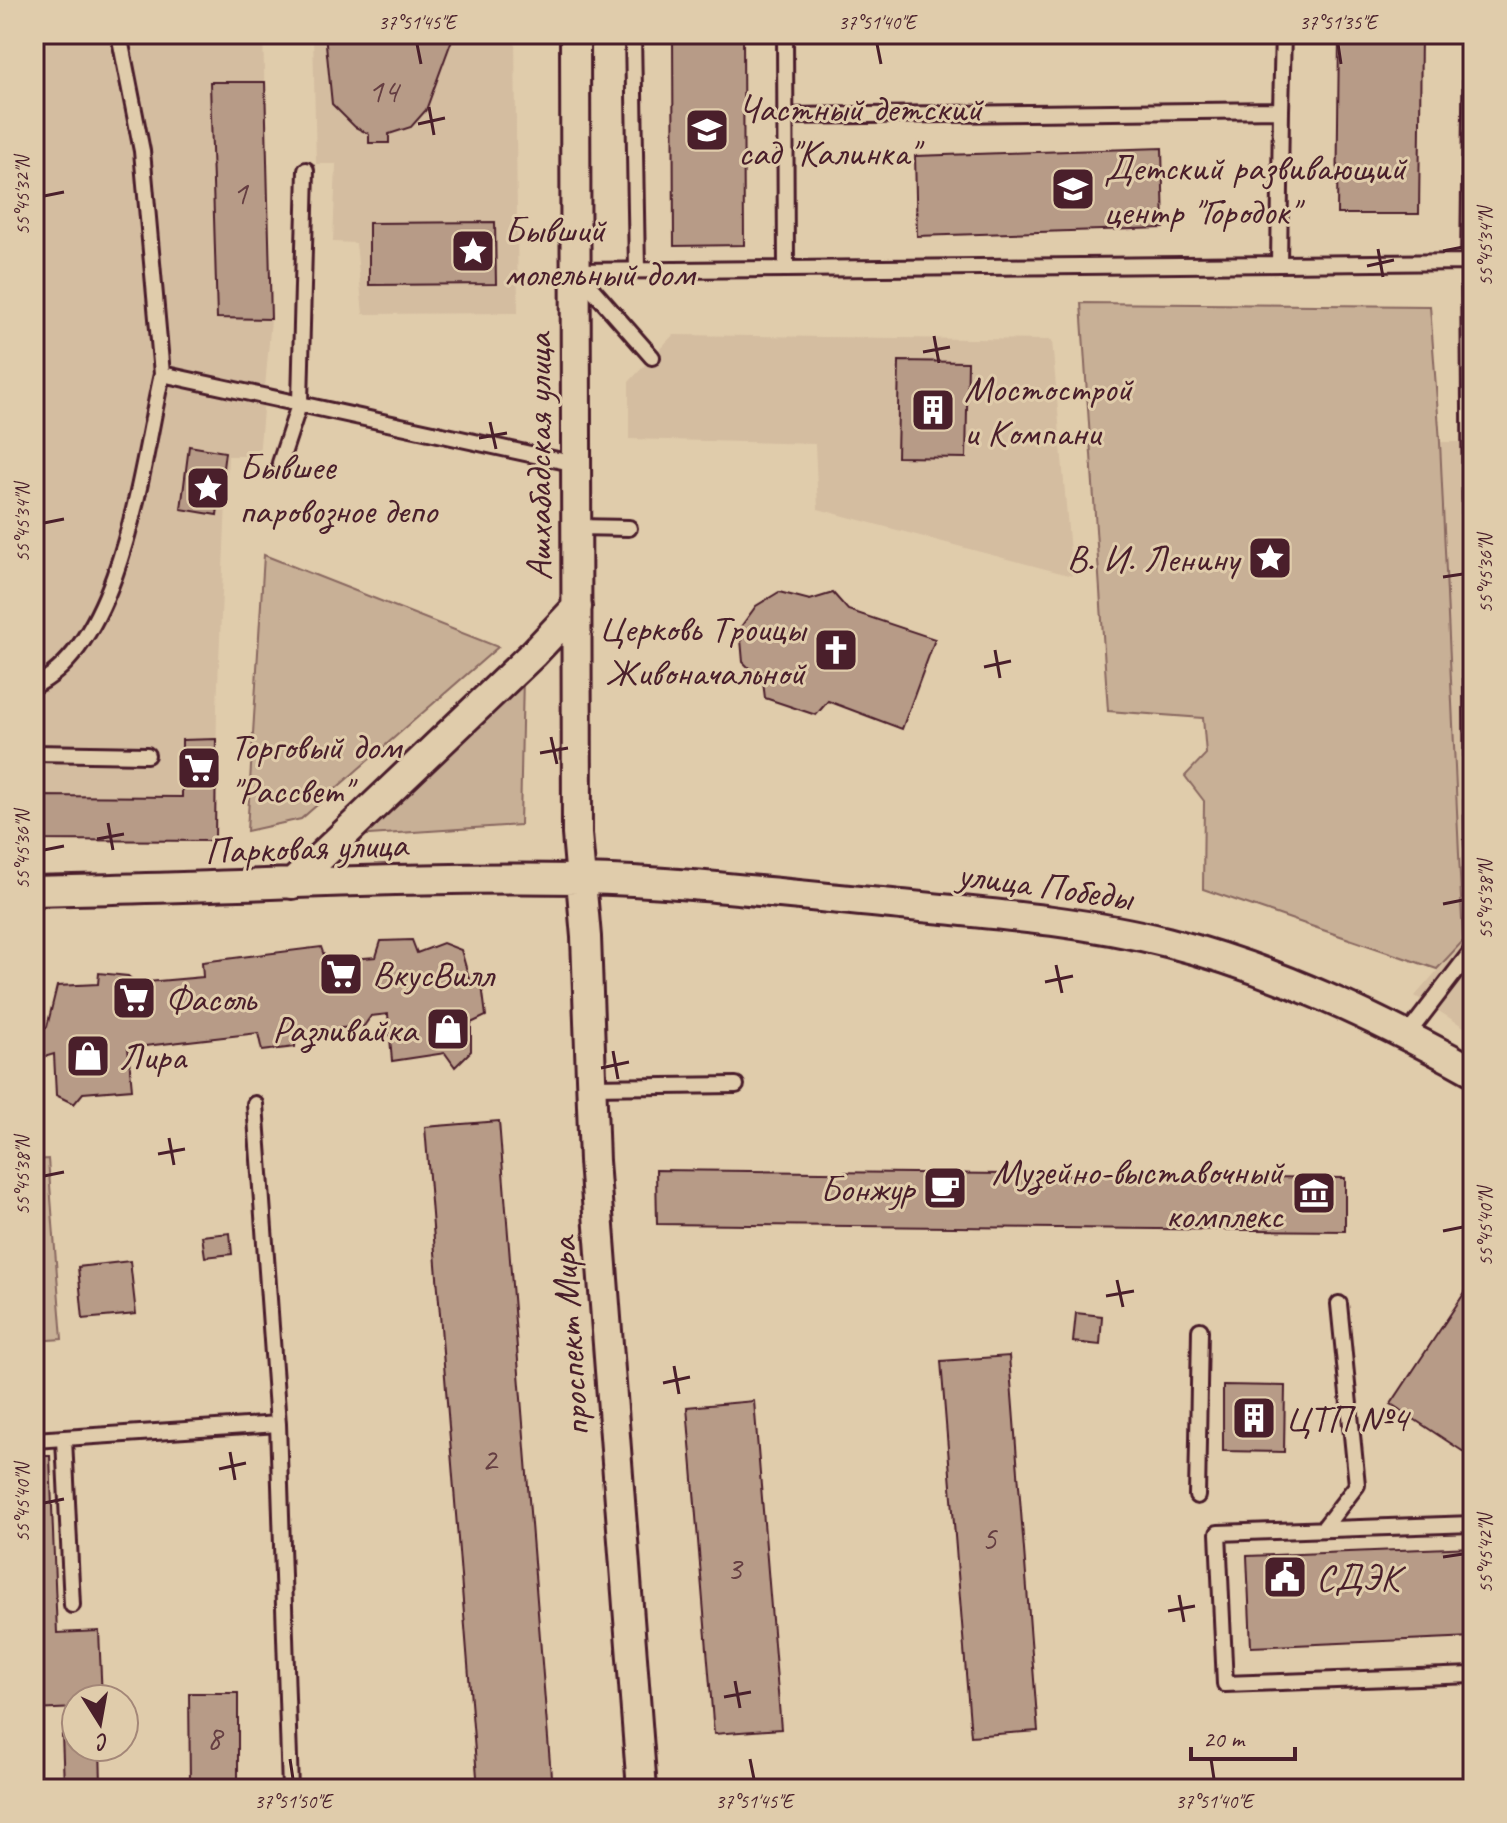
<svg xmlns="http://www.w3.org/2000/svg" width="1507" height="1823" font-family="Caveat,sans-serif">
	<rect width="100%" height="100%" fill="#e0ccab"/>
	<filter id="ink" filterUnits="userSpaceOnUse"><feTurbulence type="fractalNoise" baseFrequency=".0125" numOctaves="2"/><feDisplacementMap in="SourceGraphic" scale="16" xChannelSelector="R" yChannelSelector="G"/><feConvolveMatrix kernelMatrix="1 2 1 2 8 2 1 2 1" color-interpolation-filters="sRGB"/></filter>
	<g filter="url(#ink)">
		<path fill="#d4bda0" d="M34,34H263L271,319L259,456H228L217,707L215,841L34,840Z
			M313,34H515L518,313L363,314L356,243L333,242L336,164H316Z
			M673,335L1052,340L1072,576L818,509L815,444L629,439V382Z
			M1440,442H1473V1020L1467,1029L1415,996L1463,941Z"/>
		<path fill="#c8b096" stroke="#896860" stroke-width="2" d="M1081,303L1430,306L1440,442L1463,941L1437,969L1203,889L1204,801L1185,776L1206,754L1203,718L1108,711Z
			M264,555L498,647L301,819L247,831Z
			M523,675L520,825L353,836Z
			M48,1159L62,1339L34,1341V1160Z"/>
		<path fill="#b79b87" stroke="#4a1f2b" stroke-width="2" d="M325,34H454L426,110L411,127L389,134V143H369V134L355,127L332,104Z
			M673,34H743L744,245L674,246Z
			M1339,34H1421L1419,214H1337Z
			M210,82H265L271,319L217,318Z
			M1162,148L1164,228L917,236L915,156Z
			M495,222L496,284L369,285V223Z
			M34,282H41V345H34Z
			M899,361L968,362L966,458L897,457Z
			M189,446L225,452L217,515L181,509Z
			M779,592L810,600L833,593L848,610L935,639L902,729L828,701L816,715L765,698L763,682L743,662L740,628L756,606Z
			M216,739L215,841L34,840V796L182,797V740Z
			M412,940L417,953L443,943L461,950L471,985H482L486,1016L471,1023V1051L455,1067L445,1053L392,1061L388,1014L371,1016L364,1026L296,1032L295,1047L262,1051L258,1033L128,1048L132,1089L83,1093L74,1104L56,1095L54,1054L41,1058L34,1030L47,1027L57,986L98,984L99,973L128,976L136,983L203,977L202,962L321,947L326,961L376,957L381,941Z
			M499,1121L552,1789H478L425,1127Z
			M656,1170L1345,1178V1231L657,1224Z
			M230,1233L232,1254L205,1257L202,1236Z
			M130,1261L136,1314L83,1319L78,1267Z
			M1473,1280V1458L1391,1404Z
			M1076,1313L1102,1316L1100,1345L1073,1342Z
			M1009,1356L1038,1731L971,1736L941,1361Z
			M1223,1385L1285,1386L1284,1452L1223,1451Z
			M754,1401L781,1729L714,1734L687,1407Z
			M34,1456H50L57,1633L99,1631L102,1699H76V1708L34,1710Z
			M1473,1547V1637L1251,1647L1247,1556Z
			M189,1693H238V1780L190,1781Z
			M62,1735H76V1747H100L101,1784L64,1785Z"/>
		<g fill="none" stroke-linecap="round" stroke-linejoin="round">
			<g stroke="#4a1f2b" stroke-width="20">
				<path id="service" d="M119,34L142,151L162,374
					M633,34L637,270
					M1281,110L1283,34
					M786,116L1281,110L1279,264L786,269
					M1469,262L1473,844
					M1279,264L1469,262L1472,34
					M576,271L786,269L785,34
					M579,274L652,357
					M280,463L300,402L306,170
					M576,527L629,528
					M34,686C123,643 142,462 162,374L576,464
					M34,753L147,755
					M1407,1035L1473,949
					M590,1087L736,1085
					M255,1104L278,1424L290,1789
					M64,1439L72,1605
					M34,1440L278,1424
					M1197,1496L1200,1330
					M1473,1524L1218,1533L1225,1684L1473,1675
					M1323,1529L1357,1485L1339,1304"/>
			</g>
			<g stroke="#4a1f2b" stroke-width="34">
				<path id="minor" d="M575,34L577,834L586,937L594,1161L642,1789
					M292,884L534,653L577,607
					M34,891C216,888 398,876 580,879C681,881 782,894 882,903C978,913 1074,919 1167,942C1274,969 1377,1018 1473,1071"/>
			</g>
			<use href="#service" stroke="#e0ccab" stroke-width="14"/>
			<use href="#minor" stroke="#e0ccab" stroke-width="28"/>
		</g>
	</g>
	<path fill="none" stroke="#4a1f2b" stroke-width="3" d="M417,44L421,64M877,44L881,64M1338,44L1341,64M429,107L434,135M418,124L445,118M44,196L64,192M1378,249L1383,277M1443,251L1463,247M1367,266L1394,260M934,336L939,363M923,352L950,347M490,422L496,449M479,438L507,433M44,523L64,519M1443,577L1463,574M995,650L1000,678M984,667L1011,661M551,737L557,764M540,753L568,748M108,823L113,850M97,839L124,834M44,850L64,846M1443,904L1463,900M1056,965L1062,993M1045,982L1073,976M613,1051L618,1079M601,1068L629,1062M169,1138L174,1165M158,1154L185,1149M44,1176L64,1172M1443,1231L1463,1227M1117,1280L1123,1307M1106,1296L1134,1291M674,1366L679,1394M663,1383L690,1377M230,1452L235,1480M219,1469L246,1463M44,1503L64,1499M1443,1557L1463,1554M1179,1595L1184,1622M1168,1611L1195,1606M735,1681L740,1708M724,1697L751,1692M290,1759L293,1779M750,1759L754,1779M1211,1759L1214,1779"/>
	<defs>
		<g id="school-square" transform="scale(2.3)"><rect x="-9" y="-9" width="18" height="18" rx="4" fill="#4a1f2b" stroke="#e0ccab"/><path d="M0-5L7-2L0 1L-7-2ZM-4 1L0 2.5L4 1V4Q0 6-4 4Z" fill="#fff"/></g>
		<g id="sight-square" transform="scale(2.3)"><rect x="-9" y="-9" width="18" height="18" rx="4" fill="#4a1f2b" stroke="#e0ccab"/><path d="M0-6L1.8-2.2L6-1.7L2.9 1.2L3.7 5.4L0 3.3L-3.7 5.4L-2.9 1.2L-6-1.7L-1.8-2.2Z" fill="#fff"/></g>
		<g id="building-square" transform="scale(2.3)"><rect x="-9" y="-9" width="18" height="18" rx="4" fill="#4a1f2b" stroke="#e0ccab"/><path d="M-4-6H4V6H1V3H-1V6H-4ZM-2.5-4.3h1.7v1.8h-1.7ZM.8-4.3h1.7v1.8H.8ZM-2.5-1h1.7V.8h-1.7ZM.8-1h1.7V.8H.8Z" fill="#fff"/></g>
		<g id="church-square" transform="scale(2.3)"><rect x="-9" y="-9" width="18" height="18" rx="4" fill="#4a1f2b" stroke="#e0ccab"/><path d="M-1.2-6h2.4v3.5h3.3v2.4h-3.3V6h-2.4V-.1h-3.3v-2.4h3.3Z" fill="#fff"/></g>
		<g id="supermarket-square" transform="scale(2.3)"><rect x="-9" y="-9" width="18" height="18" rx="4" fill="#4a1f2b" stroke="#e0ccab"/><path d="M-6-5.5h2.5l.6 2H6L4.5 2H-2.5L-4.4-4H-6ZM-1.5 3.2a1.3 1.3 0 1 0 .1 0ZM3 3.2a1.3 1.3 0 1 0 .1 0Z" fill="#fff"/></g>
		<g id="shop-square" transform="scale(2.3)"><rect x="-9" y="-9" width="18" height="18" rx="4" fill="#4a1f2b" stroke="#e0ccab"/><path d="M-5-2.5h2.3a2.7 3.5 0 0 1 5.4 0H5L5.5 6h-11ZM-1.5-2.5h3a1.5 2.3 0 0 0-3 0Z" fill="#fff"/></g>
		<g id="cafe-square" transform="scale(2.3)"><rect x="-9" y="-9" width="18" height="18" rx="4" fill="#4a1f2b" stroke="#e0ccab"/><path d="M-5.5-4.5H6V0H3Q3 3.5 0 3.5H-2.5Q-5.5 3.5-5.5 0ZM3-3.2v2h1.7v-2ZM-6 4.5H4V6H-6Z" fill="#fff"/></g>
		<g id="museum-square" transform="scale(2.3)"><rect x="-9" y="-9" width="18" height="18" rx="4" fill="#4a1f2b" stroke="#e0ccab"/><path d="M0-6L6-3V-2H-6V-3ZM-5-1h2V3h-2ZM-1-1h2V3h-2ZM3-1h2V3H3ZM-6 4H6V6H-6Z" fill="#fff"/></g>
		<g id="civic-square" transform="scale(2.3)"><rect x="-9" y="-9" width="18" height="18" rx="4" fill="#4a1f2b" stroke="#e0ccab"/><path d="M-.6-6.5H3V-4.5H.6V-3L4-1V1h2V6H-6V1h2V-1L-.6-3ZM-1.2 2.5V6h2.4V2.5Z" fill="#fff"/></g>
	</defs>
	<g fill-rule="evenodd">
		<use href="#school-square" x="707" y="130"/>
		<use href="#school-square" x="1073" y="189"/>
		<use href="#sight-square" x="473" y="251"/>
		<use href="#building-square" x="933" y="410"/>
		<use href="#sight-square" x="208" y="488"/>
		<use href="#sight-square" x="1270" y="558"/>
		<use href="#church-square" x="836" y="650"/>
		<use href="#supermarket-square" x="199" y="768"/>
		<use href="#supermarket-square" x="341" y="974"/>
		<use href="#supermarket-square" x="134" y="998"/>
		<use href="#shop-square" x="448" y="1029"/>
		<use href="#shop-square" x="88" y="1056"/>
		<use href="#cafe-square" x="945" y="1188"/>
		<use href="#museum-square" x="1314" y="1193"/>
		<use href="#building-square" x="1254" y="1418"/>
		<use href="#civic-square" x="1285" y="1577"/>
	</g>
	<g text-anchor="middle" stroke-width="6" stroke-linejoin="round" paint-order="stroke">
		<g font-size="34" fill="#653e42">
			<text x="383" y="102">14</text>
			<text x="240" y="204">1</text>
			<text x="489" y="1470">2</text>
			<text x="989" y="1550">5</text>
			<text x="734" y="1580">3</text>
			<text x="214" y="1749">8</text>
		</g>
		<g font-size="38" fill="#4a1f2b" stroke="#e0ccab" text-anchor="start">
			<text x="738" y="121">Частный детский<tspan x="738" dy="44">сад "Калинка"</tspan></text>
			<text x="1104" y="180">Детский развивающий<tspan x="1104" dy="44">центр "Городок"</tspan></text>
			<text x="504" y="242">Бывший<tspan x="504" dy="44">молельный дом</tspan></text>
			<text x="964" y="401">Мостострой<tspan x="964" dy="44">и Компани</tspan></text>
			<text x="239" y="479">Бывшее<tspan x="239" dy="44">паровозное депо</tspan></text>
			<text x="1239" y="571" text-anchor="end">В. И. Ленину</text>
			<text x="805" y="641" text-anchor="end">Церковь Троицы<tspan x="805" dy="44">Живоначальной</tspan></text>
			<text x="230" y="759">Торговый дом<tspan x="230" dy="44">"Рассвет"</tspan></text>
			<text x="372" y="987">ВкусВилл</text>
			<text x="165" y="1011">Фасоль</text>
			<text x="417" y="1042" text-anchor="end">Разливайка</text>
			<text x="119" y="1069">Лира</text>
			<text x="1283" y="1184" text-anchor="end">Музейно-выставочный<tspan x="1283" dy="44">комплекс</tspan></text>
			<text x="914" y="1201" text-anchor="end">Бонжур</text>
			<text x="1285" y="1431">ЦТП №4</text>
			<text x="1316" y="1590">СДЭК</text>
		</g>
		<g font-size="38" fill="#4a1f2b" stroke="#e0ccab">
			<text transform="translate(538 457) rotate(-90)" y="13">Ашхабадская улица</text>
			<text transform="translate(306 847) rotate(-2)" y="13">Парковая улица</text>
			<text transform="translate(1045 885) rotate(8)" y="13">улица Победы</text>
			<text transform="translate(569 1337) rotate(-94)" y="13">проспект Мира</text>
		</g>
	</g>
	<rect width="1507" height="1823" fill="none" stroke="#e0ccab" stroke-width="88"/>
	<g transform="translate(100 1723) rotate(169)"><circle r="38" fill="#e0ccab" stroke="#a48778" stroke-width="2"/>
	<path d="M0-6L14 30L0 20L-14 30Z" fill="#4a1f2b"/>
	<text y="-12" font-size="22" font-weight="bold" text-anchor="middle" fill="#4a1f2b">С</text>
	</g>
	<path d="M1191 1747v12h104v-12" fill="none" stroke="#4a1f2b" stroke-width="4"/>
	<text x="1203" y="1747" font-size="24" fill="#4a1f2b" stroke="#e0ccab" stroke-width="6" paint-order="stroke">20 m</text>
	<rect x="44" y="44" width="1419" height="1735" fill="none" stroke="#4a1f2b" stroke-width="3"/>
	<g font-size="20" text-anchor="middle" fill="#4a1f2b">
		<text x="417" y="29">37°51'45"E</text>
		<text x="877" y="29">37°51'40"E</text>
		<text x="1338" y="29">37°51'35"E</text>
		<text transform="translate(22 196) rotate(-90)" y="7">55°45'32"N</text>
		<text transform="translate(1485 247) rotate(-90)" y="7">55°45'34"N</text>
		<text transform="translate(22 523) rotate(-90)" y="7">55°45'34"N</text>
		<text transform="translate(1485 574) rotate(-90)" y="7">55°45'36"N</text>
		<text transform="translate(22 850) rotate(-90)" y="7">55°45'36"N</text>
		<text transform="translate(1485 900) rotate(-90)" y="7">55°45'38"N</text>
		<text transform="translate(22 1176) rotate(-90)" y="7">55°45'38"N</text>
		<text transform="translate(1485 1227) rotate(-90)" y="7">55°45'40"N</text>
		<text transform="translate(22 1503) rotate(-90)" y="7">55°45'40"N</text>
		<text transform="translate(1485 1554) rotate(-90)" y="7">55°45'42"N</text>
		<text x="293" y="1808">37°51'50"E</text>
		<text x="754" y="1808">37°51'45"E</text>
		<text x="1214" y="1808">37°51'40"E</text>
	</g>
</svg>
